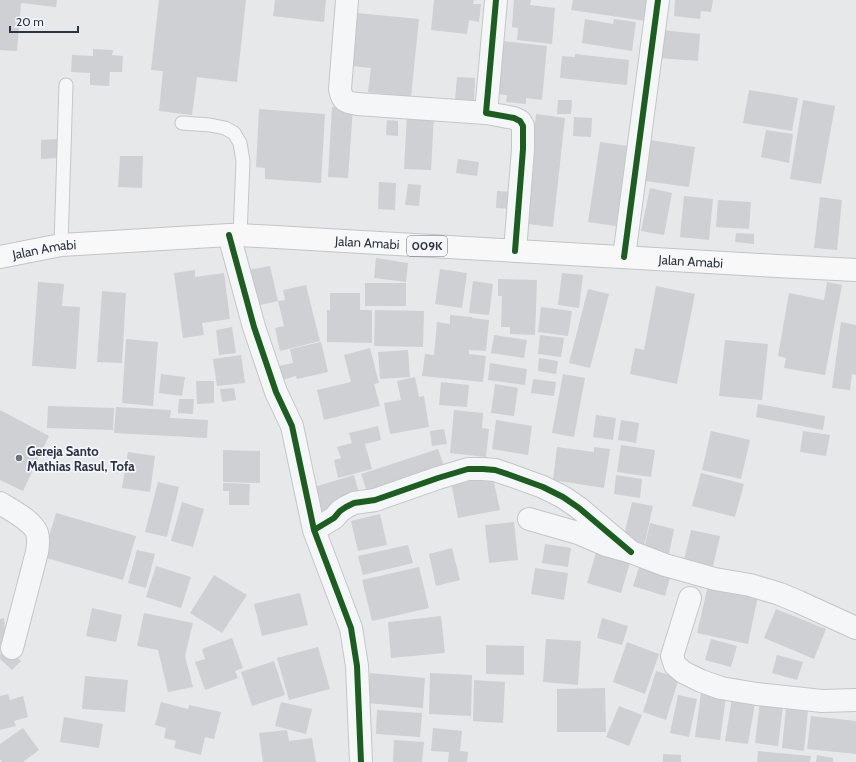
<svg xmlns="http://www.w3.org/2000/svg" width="856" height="762" font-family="Cabin,sans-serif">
	<rect width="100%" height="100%" fill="#e6e8ea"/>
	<path fill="#ced0d3" d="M0,0H57L56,7L21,3L17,51L0,50Z
		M159,0H246L237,82L197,77L192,115L159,111L163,71L151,70Z
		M275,0H326L324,22L273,16Z
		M434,0H474L473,4H481L479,22L469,20L467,34L431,30Z
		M514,0H531L530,5L555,8L552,44L517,40L518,28L512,27Z
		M573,0H649L646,21L571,10Z
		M675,0H713L711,12L701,11L700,19L674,16Z
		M357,13L419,19L411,97L368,92L371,68L350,66Z
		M585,19L613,24L614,19L636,22L632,51L582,43Z
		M662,30L700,34L698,61L659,58Z
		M503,41L547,46L542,100L526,98V104L506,102L507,95L493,94L501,68Z
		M93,49L113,50L112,55L123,56L122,72H110L109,86L90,85V73L71,72L72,55L93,56Z
		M575,54L629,60L627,85L560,78L562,56L575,57Z
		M457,77L475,78L474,103L455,101Z
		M749,90L798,98L792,131L743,123Z
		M558,100H572L571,114H557Z
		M803,100L835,106L821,184L790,179Z
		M332,107L353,108L348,178L328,177Z
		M259,109L325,114L321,183L265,179V168L256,167Z
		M407,114L434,115L431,170L404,169Z
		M536,114L565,118L553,227L519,223L531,161Z
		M574,117L592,118L591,137L573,136Z
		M387,120L398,121V136L386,135Z
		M766,130L793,134L789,163L761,157Z
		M59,139V158L41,159V140Z
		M650,140L695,147L689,187L645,181Z
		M600,142L628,146L616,226L588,222Z
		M120,156H143L142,188L118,187Z
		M458,159L479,162L477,176L456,173Z
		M379,182L396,183L395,210L378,209Z
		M408,184L421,185L419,206L405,205Z
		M650,188L672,193L664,235L641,231Z
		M497,191L514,192L513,209L496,208Z
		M684,196L713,199L709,240L680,237Z
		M820,197L842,200L837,250L814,248Z
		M718,200L751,202L749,229L716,227Z
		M736,233L754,234V244L735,242Z
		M376,258L408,263L406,282L374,278Z
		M270,266L278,301L256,306L248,270Z
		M440,269L467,273L462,308L435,304Z
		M195,270V277L224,273L230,319L202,323L204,335L183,338L174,273Z
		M562,273L583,275L579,308L558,305Z
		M498,279L537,280L535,335L510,334V327H501L502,296H498Z
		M473,281L493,284L489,315L469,313Z
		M38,282L64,284L62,306L80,307L76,369L32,366Z
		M827,282L842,285L825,375L784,368L786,358L778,356L789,293L824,300Z
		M365,283H406V306H365Z
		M306,285L320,341L280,351L275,328L284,326L278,301L285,300L283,290Z
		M656,286L695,294L677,384L630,374L635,348L644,350Z
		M588,289L609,294L590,368L569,363Z
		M102,291L126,293L122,363L97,362Z
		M330,293H360V310H372V343L327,342V310H330Z
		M541,307L572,311L568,336L538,332Z
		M375,310L424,311L423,347L374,346Z
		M450,315L472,317V318L489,320L486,351L469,350V354L486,356L483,382L422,376L425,354L434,355L437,322L450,324Z
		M841,322L856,325V375L852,374L850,390L832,388Z
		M232,327L236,353L219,355L216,330Z
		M494,335L527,340L524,358L491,353Z
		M540,335L564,338L561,357L538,354Z
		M126,339L158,342L153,406L122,403Z
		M725,340L768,344L762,400L719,396Z
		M321,342L328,372L297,379L296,376L282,380L279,366L293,363L290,349Z
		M370,348L379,383L374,384L380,406L324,420L317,390L351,382L344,355Z
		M408,350L410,377L380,379L378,352Z
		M241,355L245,383L217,386L213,359Z
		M539,358L558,361L556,374L538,371Z
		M490,363L527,369L525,385L488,380Z
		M161,374L185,377L182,396L159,393Z
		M563,374L585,378L574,437L552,433Z
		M415,377L419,397L424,396L429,427L390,434L384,403L401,400L397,381Z
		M533,379L556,382L554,396L531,393Z
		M196,381H214V403L197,404Z
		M441,382L469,385L467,407L439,405Z
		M495,384L518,388L514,416L491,413Z
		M234,388L236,400L222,402L220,389Z
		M179,399H194L193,414L178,413Z
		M758,404L825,416L823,430L756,417Z
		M48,406L114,408L113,430L47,428Z
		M116,407L171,410L170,418L208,420L207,438L114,433Z
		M0,410L49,436L23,491L0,480Z
		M454,410L483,413L482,428L489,429L486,457L450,453Z
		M596,415L616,418L613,440L593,437Z
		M496,420L532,426L528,455L492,449Z
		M621,420L639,423L636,443L618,440Z
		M378,426L381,440L365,444L372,469L338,478L334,460L341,458L337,447L352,443L349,433Z
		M444,429L447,444L432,446L430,431Z
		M711,431L750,440L741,479L702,470Z
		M803,431L830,435L826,456L800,452Z
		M621,445L655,450L651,477L617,472Z
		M557,447L594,452V447L610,449L604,488L553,480Z
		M438,449L446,471L369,497L361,474Z
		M223,450L260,451V483L223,482Z
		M128,452L155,456L150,492L122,488Z
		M701,473L744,484L735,517L692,506Z
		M354,475L360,497L348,504L321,511L314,487Z
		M616,475L642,479L640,498L614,494Z
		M493,478L500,510L458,518L451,482Z
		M158,482L179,487L167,537L145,532Z
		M223,483L250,484L249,505H229V491H223Z
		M182,502L204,509L193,547L171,541Z
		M632,502L653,506L644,546L623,540Z
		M56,513L136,536L123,580L43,557Z
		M380,514L387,545L358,551L351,521Z
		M514,522L518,560L489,563L485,525Z
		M650,523L674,529L668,559L643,553Z
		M691,530L720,536L713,566L684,560Z
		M545,544L571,548L568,567L542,563Z
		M408,545L413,563L363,575L358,556Z
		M598,546L632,556L621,593L587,583Z
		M452,548L460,580L436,586L429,554Z
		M137,550L155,554L146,588L128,583Z
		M640,564L671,574L665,596L633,586Z
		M156,566L191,577L181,608L146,597Z
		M419,567L429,608L372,621L362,580Z
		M535,568L568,573L564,600L531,594Z
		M214,575L247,595L222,633L190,613Z
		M708,585L758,596L748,644L697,633Z
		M300,593L308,625L262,636L254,604Z
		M92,608L122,615L116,642L86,636Z
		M776,609L826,629L814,659L764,638Z
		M144,613L193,623L185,656L193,687L168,692L158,650L137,646Z
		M441,616L445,653L391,658L388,622Z
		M4,618L6,644L0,645V619Z
		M602,618L628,626L622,645L597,638Z
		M232,638L243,668L235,671L238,678L205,690L195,662L205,659L202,649Z
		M546,639L581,641L578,685L543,682Z
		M711,639L737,646L731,667L705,660Z
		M627,642L659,654L645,694L613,682Z
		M486,645L524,646V675L486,674Z
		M7,647L21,661L12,670L0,659V655Z
		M318,647L330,689L289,700L277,658Z
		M777,655L803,662L797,680L772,673Z
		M274,661L285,695L252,706L241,672Z
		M656,671L679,678L666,720L643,712Z
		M370,673L425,678L423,708L367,703Z
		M430,673L472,675L471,716L429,714Z
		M85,676L128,680L125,712L82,709Z
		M474,680L505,682L503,723L473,721Z
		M605,688L606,732H557V689Z
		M701,693L726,697L720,740L695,737Z
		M8,694L10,700L23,696L28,717L14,721L16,726L0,730V696Z
		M678,695L697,699L689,737L670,733Z
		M732,699L755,703L748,744L725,741Z
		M161,702L188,709L189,705L221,712L214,739L205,737L201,755L174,748L176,741L164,738L166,728L155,725Z
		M281,702L312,709L306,734L275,726Z
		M760,702L783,706L778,746L755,743Z
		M619,706L642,715L629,746L606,737Z
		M786,708L808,710L804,751L782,748Z
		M377,710L422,713L420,737L376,734Z
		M811,716L856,721V754L807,749Z
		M64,717L103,724L99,748L60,742Z
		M23,728L39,750L23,762H2L0,759V744Z
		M433,728L462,731L460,751L468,752L467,762H448L449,752L431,751Z
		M287,730L289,741L312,738L316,762H263L259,733Z
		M394,740L424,742L422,762H393Z
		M758,751L811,756L810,762H757Z
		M663,754L681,755V762H663Z
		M817,755L833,758V762H816Z"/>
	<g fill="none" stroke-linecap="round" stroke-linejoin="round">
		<g stroke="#c4c6c8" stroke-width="15">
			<path id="service" d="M182,123L210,125L225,128L234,133L240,143L243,161L240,235
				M61,245L66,85"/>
		</g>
		<g stroke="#c4c6c8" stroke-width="24">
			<path id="minor" d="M347,0L340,89C342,101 345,102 357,104L486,113
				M496,0L486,113L514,118L520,121L523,126V149L515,251
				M229,235L254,327L276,392L292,426L314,530L351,628L357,666L361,762
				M624,257L658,0
				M0,503C11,510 33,521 37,533C39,539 38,546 37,552L12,648
				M529,519L578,533L606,545L631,552L665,565L715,579L750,585L780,594L799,602L856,628
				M314,530L334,518L340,511L346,507L354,503L375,500L438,478L468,469H483L495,470L510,475L543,487L563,497L579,508L631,552
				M690,598L672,656L675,665L683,672L701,681L721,688L757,694L822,701L856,700"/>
		</g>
		<g stroke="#c2c5c8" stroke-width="24">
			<g id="primary">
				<path id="s1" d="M0,257L61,245L229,235H240L777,266L856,270"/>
			</g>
		</g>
		<use href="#service" stroke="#f5f6f7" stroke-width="13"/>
		<use href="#minor" stroke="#f5f6f7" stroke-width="22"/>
		<use href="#primary" stroke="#f8f8f8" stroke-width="22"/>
		<g stroke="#f4f6f9" stroke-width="8">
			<path id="cycleway" d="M496,0L486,113L514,118L520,121L523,126V149L515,251
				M229,235L254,327L276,392L292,426L314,530L351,628L357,666L361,762
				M624,257L658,0
				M314,530L334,518L340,511L346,507L354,503L375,500L438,478L468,469H483L495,470L510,475L543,487L563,497L579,508L631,552"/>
		</g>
		<use href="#cycleway" stroke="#1b5e20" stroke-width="6"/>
	</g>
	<circle fill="#6c737f" stroke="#f4f6f9" stroke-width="1.5" cx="19" cy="458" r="4"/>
	<g text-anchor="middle" stroke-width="3.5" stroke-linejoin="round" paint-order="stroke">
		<rect fill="#f4f6f9" stroke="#676e7b" stroke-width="1" x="407" y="236" width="40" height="20" rx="3"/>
		<g font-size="12" font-weight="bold" fill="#2b3445">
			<text x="427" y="250">009K</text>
		</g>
		<g font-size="13" fill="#2b3445" stroke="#f4f6f9">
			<text dy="5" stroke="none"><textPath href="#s1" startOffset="369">Jalan Amabi</textPath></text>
			<text dy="5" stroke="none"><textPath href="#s1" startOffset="45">Jalan Amabi</textPath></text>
			<text dy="5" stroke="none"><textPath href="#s1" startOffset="693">Jalan Amabi</textPath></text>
		</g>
		<g font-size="13" font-weight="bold" fill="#2b3445" stroke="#f4f6f9" text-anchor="start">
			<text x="27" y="456">Gereja Santo<tspan x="27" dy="15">Mathias Rasul, Tofa</tspan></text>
		</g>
	</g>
	<path d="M10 26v6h68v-6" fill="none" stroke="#2b3445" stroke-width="2"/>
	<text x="16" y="26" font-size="12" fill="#2b3445" stroke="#f4f6f9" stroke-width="3" paint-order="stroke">20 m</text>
</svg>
